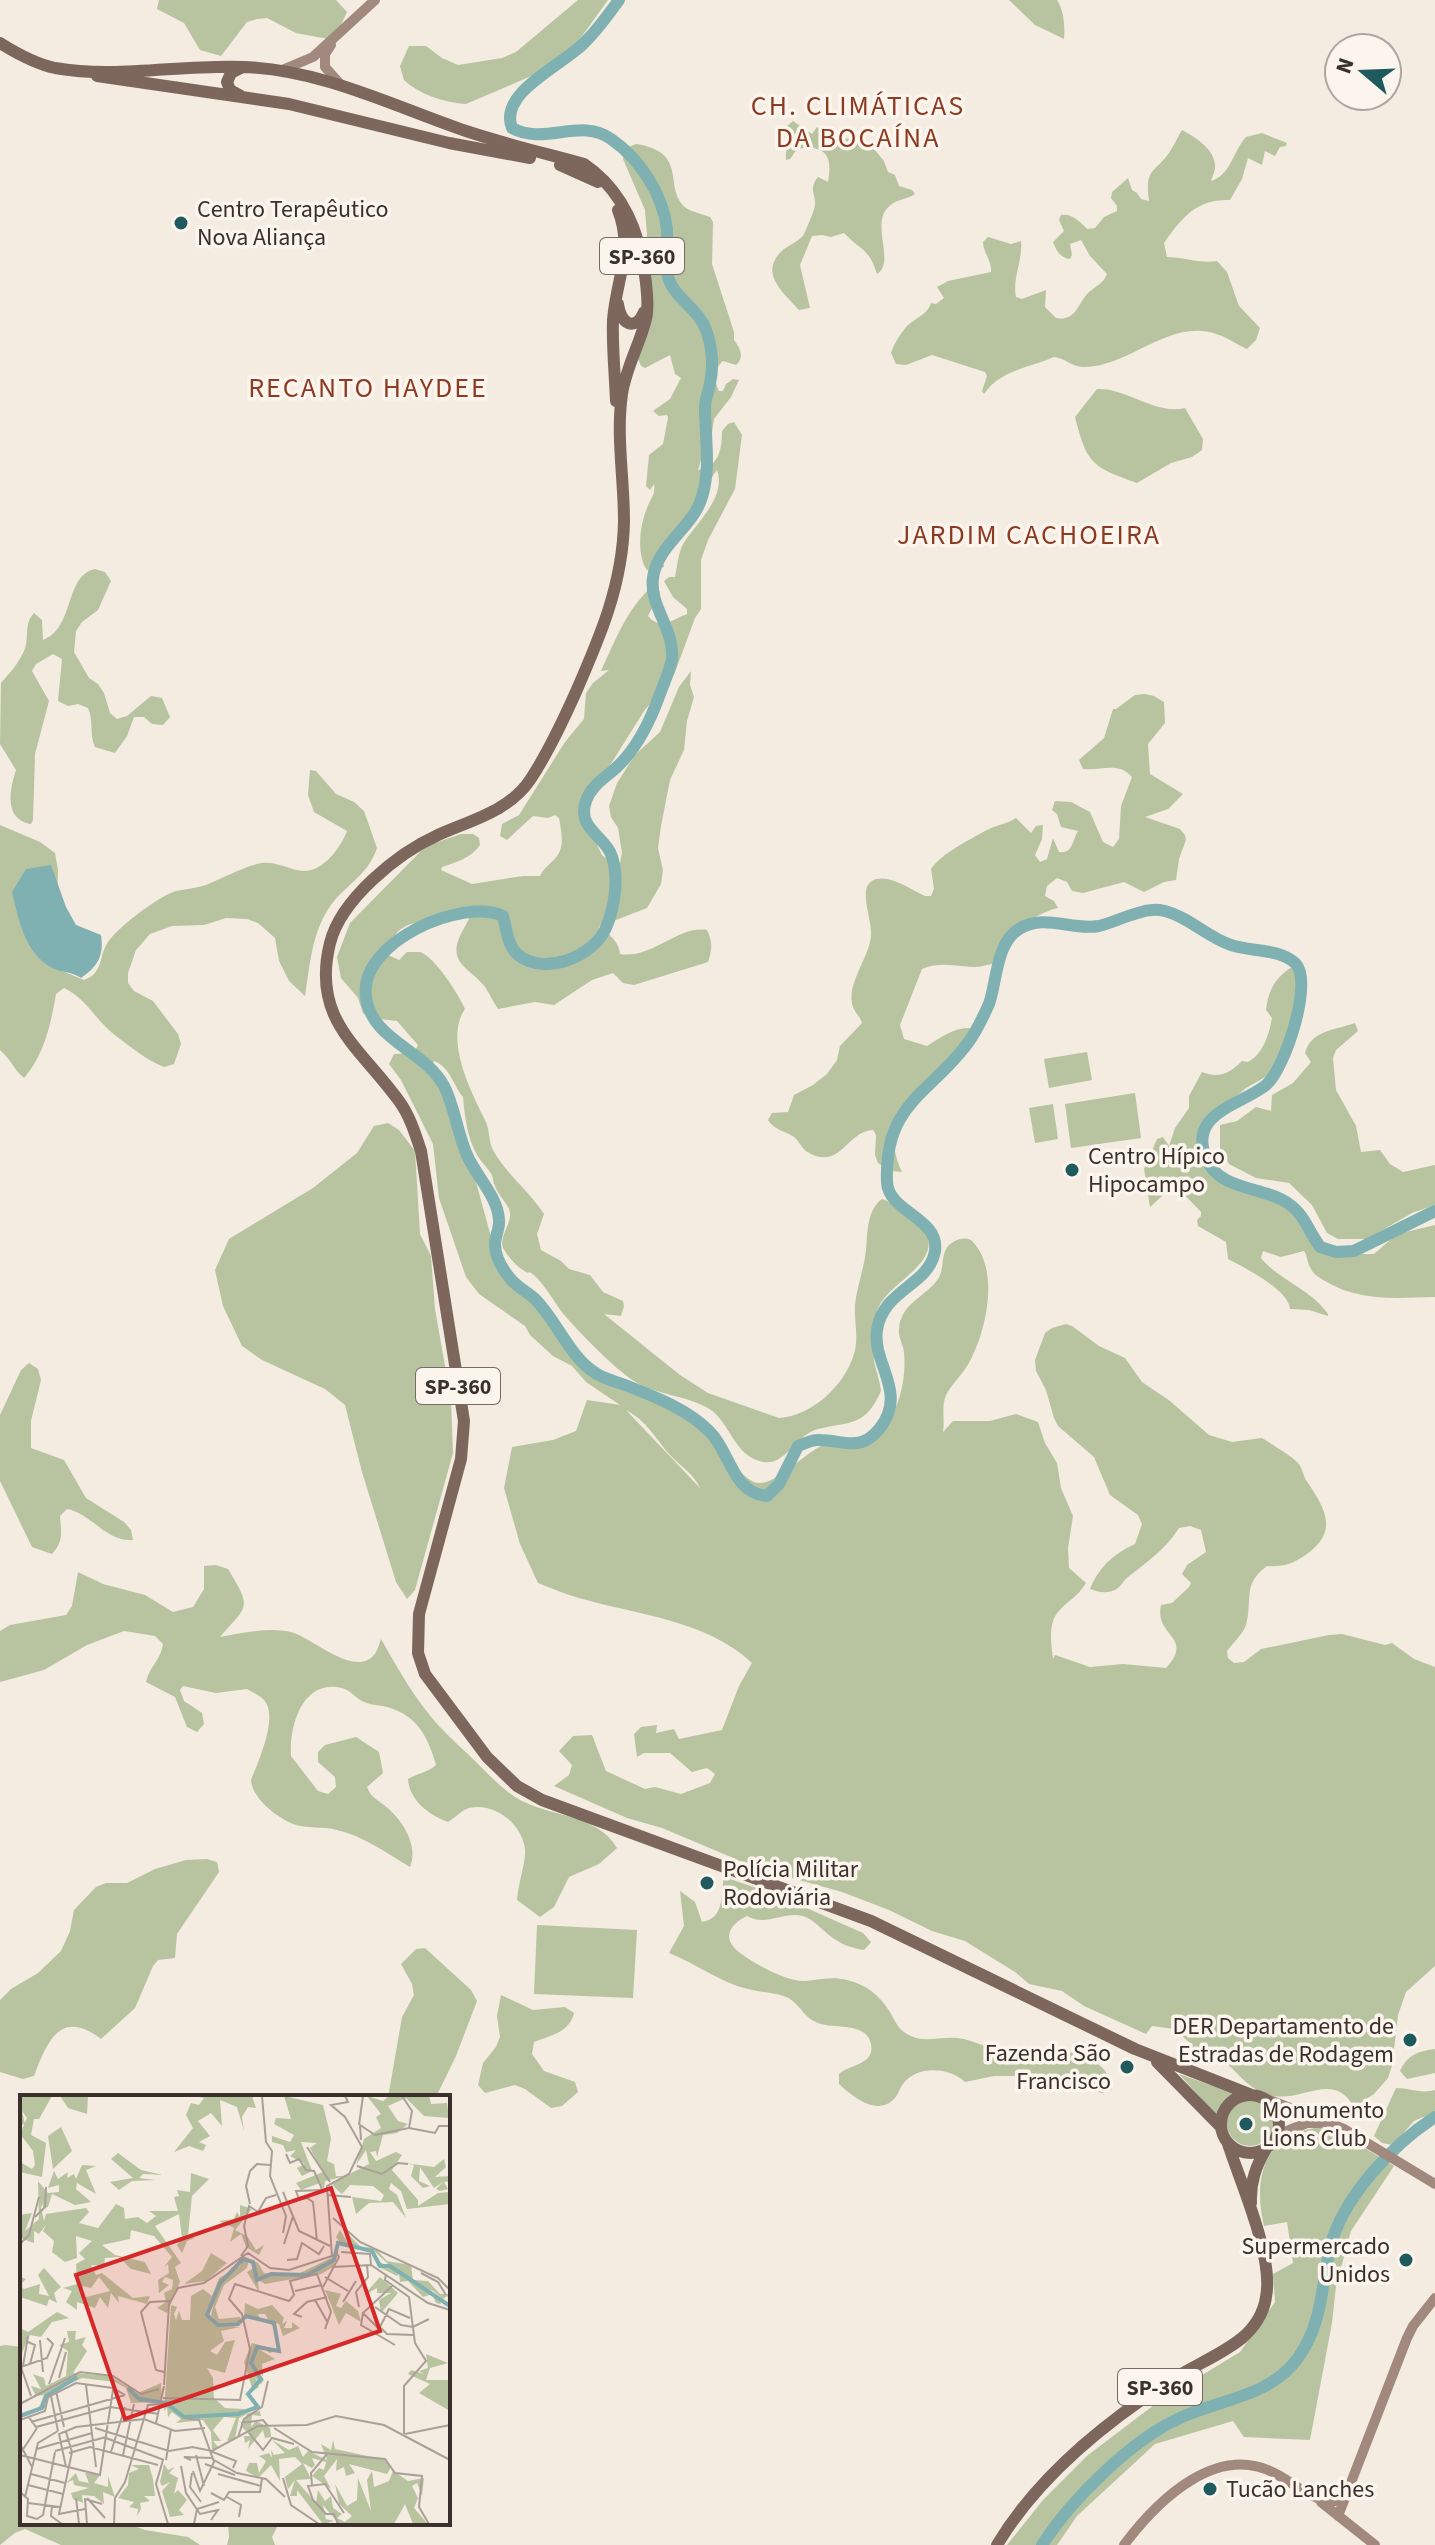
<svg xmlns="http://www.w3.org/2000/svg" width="1435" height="2545" font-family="'Source Sans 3',sans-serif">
	<rect width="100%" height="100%" fill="#f4ebe1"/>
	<path fill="#b8c4a0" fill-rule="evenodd" d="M159,0H336L347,12L337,33L328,39L296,33L267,18L257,19L247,22L221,56L200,50L184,23L157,9Z
		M578,0H608L572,50L550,68L466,104C446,103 418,94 404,80L400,66L409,46H426L442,58L458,65L502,58L516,52Z
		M1009,0H1057C1064,11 1065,26 1064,39L1035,25Z
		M793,121L812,134L817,127L830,138L856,139L869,143L884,161L888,172L895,175L899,186L912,190L915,194C908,199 899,199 892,204C867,221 897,261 877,274C869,248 861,251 844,233L831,237L822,235L812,236L800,265L810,308L799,310C783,292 757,272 784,249C790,245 801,240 804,234C806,230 815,209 815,205C816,193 808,190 818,177L828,182C833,155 825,144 797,149L790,159L786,160C785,147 790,138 787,126Z
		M1182,130C1195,137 1217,150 1215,169C1214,173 1212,177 1211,181C1231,175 1233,151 1246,137L1262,133L1287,143L1286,146L1280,147L1275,156L1265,151L1262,165L1248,158L1242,179L1230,200C1197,199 1183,216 1164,243L1167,257C1184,257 1199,264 1217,261L1227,272L1239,306L1260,328L1256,340L1247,349C1237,345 1229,338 1219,335C1170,316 1130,368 1083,367C1072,367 1065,358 1054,357C1029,368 1000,370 984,394L982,391L987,376L985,372L932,355L906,365L896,364L891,353C895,342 900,334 908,325C916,318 928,314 931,303L936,304L944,298L937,287L948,281L991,272C992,260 983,253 983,242L988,237L1011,244L1021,241C1023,261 1012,278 1016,297L1022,299L1046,290L1045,307L1056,318C1076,322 1077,304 1089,292C1097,285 1103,284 1107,274L1090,256L1081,240L1070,244L1072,255L1070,259C1060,258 1056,250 1053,242L1064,231L1059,220L1061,215C1071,213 1081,222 1087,229L1095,228L1104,217L1117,211V206L1111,198L1112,192L1128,178L1132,190L1137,193L1141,199L1149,201C1144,165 1157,174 1172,148C1176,142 1178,136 1182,130Z
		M636,144C690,152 662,188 686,208C692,212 703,214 710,217L713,222L712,264L734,332V340C740,348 745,357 736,365L723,361C714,368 714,382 719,391H723L726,384L733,379L739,380L731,397L714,419L711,439L705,447L698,470C719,467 722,449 722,431L728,424L734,422L742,435L735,489L708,540L701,560V609L695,618L674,675L644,711L609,767L593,783L589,794L586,810L592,834L602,855L610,862L620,863L622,853L618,828L611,817L609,806L617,783L635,755L660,732L679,687L691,671L690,685L694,697L687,721L684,750L670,780L661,826L658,848L663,870L661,884L647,908L598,927C609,933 619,942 620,954C653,959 678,925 707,930C713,942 712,950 708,962L634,985L623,983L613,973L592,980L554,1005L535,1002L498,1009C493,1002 490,994 485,987C474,971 450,965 458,941C461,931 470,921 473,907C458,908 449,914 435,918C409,925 394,923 388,955L399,960L407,952C408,952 419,952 420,952C435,957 459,995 465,1009C444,1039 471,1092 485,1120C490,1129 488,1140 493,1150C506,1174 529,1191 544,1214L537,1234L541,1250L561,1261L569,1269L590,1275L603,1292L623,1301L624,1306L621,1316L604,1314L680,1375L708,1393L779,1418C812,1416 845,1385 854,1354C859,1338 854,1321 855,1305C857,1286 864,1269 866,1250C868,1233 866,1211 882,1199L887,1201L919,1222C954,1262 884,1281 877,1312C874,1326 873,1347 874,1361C876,1371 880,1381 881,1391C865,1427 851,1421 818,1429C795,1435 786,1466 763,1462C733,1456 731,1422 708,1408C685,1395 656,1395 634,1381C615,1369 583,1336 567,1318C555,1305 548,1288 534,1275C525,1268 533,1277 523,1270C517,1267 506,1254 503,1248C498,1234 516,1221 508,1207C504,1200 498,1194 495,1186C493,1183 493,1178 492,1175C488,1168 481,1162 477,1155C467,1137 465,1118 463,1097C453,1085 450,1067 434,1061L432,1069L451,1100L457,1133L465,1142L499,1266C508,1285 517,1279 531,1291C543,1300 562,1324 569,1337C573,1345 574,1352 581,1357C596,1369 614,1382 632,1390C655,1400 676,1408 697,1422C715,1435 741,1484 760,1483C777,1483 806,1453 821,1446C836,1440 854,1444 869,1438C897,1426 907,1381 904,1353C904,1346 898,1337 899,1330C900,1303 926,1297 938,1279C945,1269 940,1254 949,1245C956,1239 963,1237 971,1240C1000,1267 987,1328 971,1359C965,1372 953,1382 946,1395C941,1407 945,1419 943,1432L953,1421H990L1016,1414L1038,1422L1045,1443L1057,1463L1061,1488L1073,1516L1068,1548L1069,1568L1086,1583C1077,1598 1068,1600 1058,1612C1048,1624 1051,1644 1053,1659L1055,1655L1090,1667L1123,1664L1166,1668C1195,1636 1154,1637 1161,1605L1172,1603L1189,1587L1191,1583L1182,1574L1187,1565L1206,1552L1201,1530L1190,1526L1179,1528C1165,1550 1148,1561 1128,1577C1123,1581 1121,1587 1115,1590C1106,1594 1098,1592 1090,1589C1098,1568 1114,1553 1135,1544L1142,1524L1138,1515L1110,1495L1094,1457L1058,1426L1054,1418L1046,1390L1036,1371L1035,1360L1045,1333L1052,1328L1066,1324L1072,1326L1099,1346L1125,1358L1142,1382L1170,1401L1209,1435L1232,1442L1262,1438C1273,1445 1290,1455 1298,1463C1302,1467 1303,1475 1306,1480C1324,1507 1340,1530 1307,1554C1293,1564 1283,1567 1267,1566C1242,1584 1253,1599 1246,1625C1243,1634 1233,1643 1227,1651L1228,1658L1234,1663L1244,1662L1261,1649L1329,1635L1342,1634L1385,1645L1392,1643L1414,1659L1435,1667V1966L1406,1992L1398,2015L1392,2066L1388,2078L1374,2094L1354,2107C1334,2071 1304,2101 1274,2096C1251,2092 1240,2075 1224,2061L1191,2056V2044L1174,2029L1152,2026L1146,2034L1084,2006L1062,1991L1029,1984L1015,1972L965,1941L932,1931L889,1910L842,1892L757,1868L662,1828L627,1818L554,1786L569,1775L572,1765L559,1751L573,1736L592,1735L606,1771L645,1789L655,1787L681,1794L710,1783L715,1774L707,1768L692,1772L670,1753H644L637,1757L634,1734L641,1727L657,1725L656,1733L674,1729L679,1739L722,1730L739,1686L752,1663C706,1620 638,1615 579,1598C565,1594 551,1588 538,1583L520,1544L504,1488L512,1447L553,1440L576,1431L587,1400L620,1405L586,1382L572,1366L553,1356L530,1335L525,1326L479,1294L466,1277L439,1198L433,1144L401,1080L389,1064L394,1054L414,1053L418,1045L397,1021L372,1018L363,1013L358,998L341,978L337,957L350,923L426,846L461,834H473L479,838L480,845C471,858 457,862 442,867L441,870L472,884L523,876H540C544,867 551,864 557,856C565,846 561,830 559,818L555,815L548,818L533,816L507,840L500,836L502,824L519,815L565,742L584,719L586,693L593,683L609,670L601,671C615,641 628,606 654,585L660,592L648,616C661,631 671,620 687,614V609L673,597L664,581L669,577H675C677,567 678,556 682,546C694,524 727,499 717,470C705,484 704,502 693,516C682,530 671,543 662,558L664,567L653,571L647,570C636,555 640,524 647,508C650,499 656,494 654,484L650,490L646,486L649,455L663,444L668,418L667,415L659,416L653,411L670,399L681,378L675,374L670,355L645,368L641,366L638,359L642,344L644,257L647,234L645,210L623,159L626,148ZM626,1410C647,1421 655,1438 670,1455C681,1467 694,1474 700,1488Z
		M1097,389C1128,388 1154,415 1185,408L1203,439L1202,450L1192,457L1171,463L1137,483C1093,467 1087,465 1075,417Z
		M95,569L105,572L111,581L98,610L82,622L76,631L74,652L89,678L98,684L104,693L110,713L117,719L127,716L151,696L162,698L170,717L163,725L152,724L144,717H134L127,736L115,753L95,747C89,734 94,721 88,708L78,704L68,706L58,701L62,659L53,654L36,664L32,671L49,701L35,754L33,820L31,824C3,819 10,789 16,770L0,744L1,683C10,673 18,664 24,651C30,637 23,625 34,613L42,620L43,640C75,628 64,576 95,569Z
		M1145,694L1154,696L1164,702L1165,723L1148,744L1150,774L1183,794L1168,809L1145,817L1180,829L1185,835L1186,840L1179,859L1176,880L1164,882L1144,892L1124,882L1083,893L1072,891L1067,882L1057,878L1047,886L1045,896L1054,901L1058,908C1028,915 1011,936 1000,963C991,963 983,967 974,967C956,967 940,961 922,969L900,1025L904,1039L927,1046C942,1037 960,1023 978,1030C953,1078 868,1101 902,1172L891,1171L878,1163L875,1155L876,1135L873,1130C846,1131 840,1173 806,1151C801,1147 799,1141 794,1137C784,1130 775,1131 768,1120L772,1113L788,1112L794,1095L813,1085L827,1074L837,1060L840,1046L862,1023C860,1016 855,1013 853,1007C845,984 871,956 871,934C872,919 858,889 872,881C887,872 911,890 925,896H931L934,889L931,869C941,854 969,840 985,831C996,825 1007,824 1016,818L1031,833L1036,826L1043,825L1042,839L1035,855L1040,862L1047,859L1053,838L1059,852C1073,854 1072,841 1078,831L1061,827L1057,814L1052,810L1055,801L1071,802L1090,812L1103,842L1113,847L1119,839L1121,806L1132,777C1118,761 1102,771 1083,769L1079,760L1104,738L1113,709H1116L1135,695Z
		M310,770L316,771L336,794L354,802L364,811L377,848C367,878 341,887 327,911C311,938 310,966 305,996L289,981L279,961L275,938L258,923L247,919L226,918L204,925L172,926L150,934L136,950L128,973V983L134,991L153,1001L178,1034L181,1044L174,1064L164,1067C146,1060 131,1047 116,1036C97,1022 86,998 64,988L56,994C51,1024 44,1055 24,1078C14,1070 10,1058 0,1050V825L40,842L55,853L58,870L55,968L84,980C104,973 98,957 108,942C118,927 159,896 176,891C186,889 196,888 206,885C223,878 239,869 257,864C274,859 288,870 304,871C324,871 341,847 347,831L314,812L308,795Z
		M1292,967L1300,983L1298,1002L1284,1051L1269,1075L1246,1088L1219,1111L1206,1131V1141L1218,1167L1236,1185L1265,1195L1303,1216L1312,1224L1329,1249L1336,1254H1374L1397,1234L1435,1225V1297C1396,1298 1360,1302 1325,1281C1320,1278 1313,1274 1311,1269C1307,1263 1308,1257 1304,1251L1281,1257L1263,1251L1261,1258C1280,1281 1311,1289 1328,1314V1316L1309,1310L1290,1309C1289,1290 1245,1268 1228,1259L1226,1242L1198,1226L1197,1220L1201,1216V1212L1177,1187L1171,1188L1150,1207L1144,1169L1157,1139L1163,1137L1169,1146L1175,1128L1189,1108V1096L1202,1072C1219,1079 1230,1073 1242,1061L1248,1062C1263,1054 1269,1035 1272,1018L1266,1010C1268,990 1276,977 1292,967Z
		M1355,1023L1358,1031L1336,1050L1333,1058L1336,1090L1356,1126L1361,1152L1380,1150L1390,1164L1403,1172L1435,1165V1205L1412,1213L1367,1239H1338L1327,1233L1312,1205L1289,1183L1256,1178L1229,1164L1220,1148V1125L1237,1121L1256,1107L1271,1111L1272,1095L1293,1083L1311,1062L1305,1053C1311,1030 1336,1030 1355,1023Z
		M1087,1052L1092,1080L1049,1088L1044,1059Z
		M1135,1093L1141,1138L1071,1148L1065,1104Z
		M1053,1104L1058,1139L1035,1143L1029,1108Z
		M388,1123L399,1130L415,1151L420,1234L431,1256L435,1309L451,1400L453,1453L415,1590L407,1599L396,1582L362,1472L345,1405L325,1389L262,1360L242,1346L223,1306L215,1270L229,1239L313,1188L357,1153L374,1126Z
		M29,1363L38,1369L41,1380L31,1421V1448L64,1460L86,1498L124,1522L131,1530L133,1540C105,1542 93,1514 67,1509L60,1516C61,1532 64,1541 52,1554L32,1547L0,1481V1415L21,1370Z
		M216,1565L228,1569C253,1610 247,1605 220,1637C242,1633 272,1626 294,1633C314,1640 354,1676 373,1656C377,1653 379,1644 381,1639C398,1669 416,1701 439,1726C450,1738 463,1749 474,1760C487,1773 500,1787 515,1797C546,1817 597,1813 617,1848L599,1864L569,1877L554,1907L540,1917L517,1900C518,1884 526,1862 525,1849C522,1824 495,1802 469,1808C462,1810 456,1817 448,1822C429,1815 409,1800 408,1779C418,1773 427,1773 436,1765C428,1737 417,1715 387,1707C379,1705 369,1705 362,1701C355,1697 350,1690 342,1688C302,1678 289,1727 291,1756L318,1791L328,1794L336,1787L335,1777L318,1762V1752L325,1745L356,1737L379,1752L383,1773L367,1787C371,1797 376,1799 384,1805C402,1819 419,1845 410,1867C387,1853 363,1836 337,1830C323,1826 306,1829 293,1824C276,1817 252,1798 251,1780C258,1762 280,1715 263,1699C259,1695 252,1692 247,1689L216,1693L183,1686L180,1690L184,1701L202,1713L204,1724L197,1732L187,1727L175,1697L146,1682C149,1667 161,1660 163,1644L155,1636L124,1631L87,1645L44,1670L0,1682V1631L10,1625L66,1615L72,1606L78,1572L103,1584L145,1595L173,1612L193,1607L204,1589V1566Z
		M207,1859L217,1862L219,1872L177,1934L175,1958L158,1960L153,1966L135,2008L101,2039C61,2008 47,2041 34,2076L23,2079L0,2072V2000L11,1989L38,1973L61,1951L70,1931L74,1910L96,1887L106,1883H127L155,1869L186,1860Z
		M724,1877L777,1895L863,1933L871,1942L864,1950C851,1948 840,1944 829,1935C820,1928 813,1919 803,1916C784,1911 765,1927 747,1916C730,1924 721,1938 739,1952C753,1963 786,1982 805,1981C819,1980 833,1976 847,1980C867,1985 879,1995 890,2012C894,2019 897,2027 904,2032C922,2045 937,2036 957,2038C975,2040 991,2050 1009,2054C1040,2060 1070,2041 1098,2064C1107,2071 1111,2078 1112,2090L1102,2093L1059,2079L1038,2080L1016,2076H994L965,2082C949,2067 917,2065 903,2084C899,2089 898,2096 893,2100C876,2116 852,2096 839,2084V2074C850,2064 875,2065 871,2044C867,2022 834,2029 818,2023C805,2019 801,2006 790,1999C778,1992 761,1993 748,1989C721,1983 695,1963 669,1953L684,1926L680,1891L695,1902L702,1922C725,1918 720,1897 724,1877Z
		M537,1925L637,1930L633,1998L534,1994Z
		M425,1948L471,1990L477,2001L456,2056L436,2097H386L389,2092L402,2017L414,1995L412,1984L401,1964L416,1949Z
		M501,1995L533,2010L565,2007L574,2013C569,2033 551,2035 534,2042L532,2054L544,2071L575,2082L578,2092L562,2106L551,2108L525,2089L515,2085L485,2093L478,2085L483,2063L496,2047L500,2037L497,2016Z
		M1435,2049V2073L1407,2079L1400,2071C1407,2055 1419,2051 1435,2049Z
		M1179,2074L1236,2094L1220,2106L1217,2116Z
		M1396,2088C1410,2088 1420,2094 1435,2090V2120L1423,2117L1414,2121L1393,2145L1382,2143L1374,2136Z
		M1227 2123a23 23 0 1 1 46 0a23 23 0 1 1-46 0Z
		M1319,2127L1355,2142L1394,2166L1351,2231L1336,2286L1332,2323L1310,2440L1244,2437L1233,2421L1155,2444L1077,2516L1057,2545H1007L1043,2500L1088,2455L1158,2402L1240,2352L1275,2302L1273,2274L1293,2263L1287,2222L1264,2226C1257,2195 1257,2163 1282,2140C1291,2132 1307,2130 1319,2127Z
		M5,2345L22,2347V2523H126L145,2530L188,2537L200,2545H61L25,2529L15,2533L0,2545V2346Z
		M228,2523H279L272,2537L275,2545H227L229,2537Z"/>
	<path fill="#7fb0b2" d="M51,865L66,907L76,925L101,935C104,956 98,966 81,978C71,971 62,973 52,968C24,952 19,920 12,892L26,869Z"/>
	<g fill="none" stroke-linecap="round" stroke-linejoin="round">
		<path stroke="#7fb0b2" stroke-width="12" d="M619,0C608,15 597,31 583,44C561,66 498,93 512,128C545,146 581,117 611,139C639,158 663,194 667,229C668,244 664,262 668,277C674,298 699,309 706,330C712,346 714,366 710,383C709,391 705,399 705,407C705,437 711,468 702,497C693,528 657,545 653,578C649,606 675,630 672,659C670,670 664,683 660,694C651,719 638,747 618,766C607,777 591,785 586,801C577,827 601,834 610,852C620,873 615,907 606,928C593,957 545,976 518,955C507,945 507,930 503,916C463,897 358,942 366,997C371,1040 426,1051 444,1086C454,1105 458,1135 467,1155C476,1176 498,1197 499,1220C500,1228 495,1236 495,1244C495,1256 501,1267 509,1277C516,1287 528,1292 536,1300C558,1323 570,1358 597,1374C606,1379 616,1382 625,1385C654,1396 689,1410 710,1432C731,1453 732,1493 767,1496L779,1484L798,1446C804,1444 811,1440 817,1440C842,1439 860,1454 880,1428C908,1392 872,1364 877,1330C883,1289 929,1286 935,1251C940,1218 888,1212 887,1182C884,1101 932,1094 970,1040C977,1030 984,1015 989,1004C997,981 996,943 1019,929C1044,913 1072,931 1099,926C1112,923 1125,916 1138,913C1146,910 1156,909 1165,911C1189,917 1207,937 1231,945C1251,952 1280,948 1296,964C1313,983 1285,1069 1266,1085C1240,1106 1186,1113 1207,1160C1220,1191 1264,1186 1289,1204C1305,1215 1309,1232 1320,1247L1336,1252L1354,1251L1435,1211
			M1042,2545C1071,2500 1131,2440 1180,2418C1220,2399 1270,2397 1298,2358C1323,2322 1321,2288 1330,2248C1342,2198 1393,2144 1435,2117"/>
		<path stroke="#a18a7d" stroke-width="10" d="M331,45L325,54V67L341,85
			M282,70L313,57L375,0
			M1262,2097L1344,2129L1435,2184
			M1277,2135L1307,2123H1321
			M1321,2502L1375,2545
			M1338,2516L1407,2338L1413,2326L1435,2298
			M1124,2545C1157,2501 1218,2440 1278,2475C1300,2487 1317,2506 1344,2500"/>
		<path stroke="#7d675c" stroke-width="12" d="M0,43C16,53 36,64 55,68C117,79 182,64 244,67C323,70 393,106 466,131C505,144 544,153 584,164C624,191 641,235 646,283C647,294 649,307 646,319C640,344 626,367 622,394C616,436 624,478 624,521C623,584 600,637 575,694C562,723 548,753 530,780C508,812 471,820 438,835C398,853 341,899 330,943C311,1020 360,1047 399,1101C410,1116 415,1133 421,1151L464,1421L461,1459L419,1614L418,1653L425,1674L487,1757L517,1786L542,1800L871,1921L1135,2049L1252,2095
			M97,76L289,104L449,143L530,158
			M241,96L230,90L227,82L231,73L241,68
			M560,165L598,182
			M618,304C620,323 635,333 644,312
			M616,401C615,374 612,346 613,320C616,279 634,251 618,210
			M1157,2062L1221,2127
			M1221 2124a29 29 0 1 1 58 0a29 29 0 1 1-58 0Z
			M1251,2203C1250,2182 1256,2166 1266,2149
			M997,2545C1037,2478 1103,2424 1168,2382C1192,2366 1220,2356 1242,2338C1254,2328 1264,2313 1266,2297C1274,2257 1241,2184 1228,2144"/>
	</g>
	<g fill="#1f5a5e" stroke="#fbf5ee" stroke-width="3">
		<circle cx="181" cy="223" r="8"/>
		<circle cx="1072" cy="1170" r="8"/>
		<circle cx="707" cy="1883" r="8"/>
		<circle cx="1410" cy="2040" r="8"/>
		<circle cx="1127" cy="2067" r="8"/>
		<circle cx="1246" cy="2124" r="8"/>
		<circle cx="1406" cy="2260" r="8"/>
		<circle cx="1210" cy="2489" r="8"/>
	</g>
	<g text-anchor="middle" stroke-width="7" stroke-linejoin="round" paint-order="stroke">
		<g fill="#fbf5ee" stroke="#756b66" stroke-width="2">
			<rect x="600" y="238" width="84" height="36" rx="6"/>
			<rect x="416" y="1368" width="84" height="36" rx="6"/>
			<rect x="1118" y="2369" width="84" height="36" rx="6"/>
		</g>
		<g font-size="22" font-weight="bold" fill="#3b302b">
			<text x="642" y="264">SP-360</text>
			<text x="458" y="1394">SP-360</text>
			<text x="1160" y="2395">SP-360</text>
		</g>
		<g font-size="24" fill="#3b302b" stroke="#fbf5ee" text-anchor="start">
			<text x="197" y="217">Centro Terapêutico<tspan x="197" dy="28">Nova Aliança</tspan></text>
			<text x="1088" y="1164">Centro Hípico<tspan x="1088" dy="28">Hipocampo</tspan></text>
			<text x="723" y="1877">Polícia Militar<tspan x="723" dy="28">Rodoviária</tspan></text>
			<text x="1394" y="2034" text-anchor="end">DER Departamento de<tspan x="1394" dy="28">Estradas de Rodagem</tspan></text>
			<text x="1111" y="2061" text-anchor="end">Fazenda São<tspan x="1111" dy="28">Francisco</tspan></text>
			<text x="1262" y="2118">Monumento<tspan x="1262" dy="28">Lions Club</tspan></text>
			<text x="1390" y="2254" text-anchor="end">Supermercado<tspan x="1390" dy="28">Unidos</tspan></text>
			<text x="1226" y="2497">Tucão Lanches</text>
		</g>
		<g font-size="28" letter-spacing="2" fill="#8c3b22" stroke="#fbf5ee">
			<text x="858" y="115">CH. CLIMÁTICAS<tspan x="858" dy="32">DA BOCAÍNA</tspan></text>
			<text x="368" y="397">RECANTO HAYDEE</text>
			<text x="1029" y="544">JARDIM CACHOEIRA</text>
		</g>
	</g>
	<g transform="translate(20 2095)">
		<rect width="430" height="430" fill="#f4ebe1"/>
		<path d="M0,1H32L19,24H14L11,40L26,48L22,82L0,77V67L12,74L15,70L13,56L0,39L7,23L2,16L5,29L0,30ZM40,1H68L67,19L48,13ZM176,1H232L236,13L228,12L222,22L224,36L217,12L200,5L202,31L191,18L178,26L190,41L179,47L186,50L183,56L169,51L154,57L173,33L166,20L171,8L179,10L184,3ZM264,1L303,10L311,43L307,66L314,69L316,81H326L305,86L304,94L300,88L281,95L276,88L303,77L290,53L297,48L281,47L292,76L282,81L277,73L285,69L270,61L276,55L266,57L263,50L252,47V41L270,47L274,40L254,29L256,23L271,24ZM347,1L363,6L369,1H409L411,9L427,8L429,23L404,21L386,3L368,11L378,26L388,29L377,38L363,40L357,62L356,56L350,57L356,66L376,57L382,60L372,75L398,105V111L418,98L430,97V109L387,114L381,96L371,88L369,94L377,100L386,123L373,107L349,108L336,119L332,102L361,106L364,100L353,91L330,90L322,99L315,93L312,88L349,69L346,55L336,70L344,44L361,33L356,22L361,19ZM41,32L52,56L33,74L28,41ZM98,58L121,75L143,80L123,79L119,83L136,85L112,86L99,95L90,87L113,83L91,64ZM424,64L426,72L415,82L430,81V86L424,87L428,94L420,96L416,94L423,87L414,93L400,72L399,86L410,91L403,93L391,81L394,70L385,68L414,72ZM62,70L76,71L66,75L76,99L57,88L56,94L71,107L55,110L32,99L28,112L23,113V108L21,113L24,126L26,119L66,113L69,117L59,128L78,133L96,109L104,113L105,124L118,122L127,128L136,121L129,116H158L154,102L159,101L157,95L170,97L171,78L189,84L172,101L168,140L175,143L167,146L162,158L157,150L162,143L159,119L135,131L161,168L155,172L160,187L147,218L137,213L146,207L144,198L152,194L153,185L145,182L142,187L149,190L139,198L138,185L149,178L148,169L144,172L152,162L134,141L111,135L110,144L82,150L95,160L125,167L131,179L111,174L99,162L85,163L84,171L71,170L76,180L82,178L113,203L130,201L127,209L98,201L99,208L91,198L88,213L80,202L75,213L57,207V215L46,207L52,196L43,193L57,189L56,169L65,164L59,158L72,146L56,141L57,163L45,167L32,157L34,146L23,136L26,130L19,139L14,136V148L0,143V120L12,118L5,136L19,124L18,86L28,98L39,97V90L28,93L34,76L38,84L48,77L47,83L54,79L56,84ZM79,182L90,196L62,203L63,191L71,193ZM220,110L232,114L215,135L227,141L236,155L244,150L239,160L226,152L221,139L210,147L214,133L199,126L214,124L217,117L220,122ZM320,135L329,150L327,138L341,152L355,153L367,166L391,170L393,185L408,186L420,199H429L430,206L427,201L423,204L413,196L394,189L419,202L421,209L416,208L412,199L403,202L388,186L380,187L379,179L377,181L357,171V165L378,178L355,157L322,150L316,142ZM191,158L207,168L186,186L164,189L182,176ZM317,160L313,172L301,179L245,189L238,185L239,197L227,177L236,171L229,164L227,173L204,190L195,212L199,224L220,222V227L198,228L191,220L194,208L188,219L198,230L220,232L201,236L204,246L190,256L197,260L205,247L215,245L205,278L187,273L193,283L194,303L205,313L224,314L223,319L240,316L241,321L232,320L231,332L236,326L250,333L251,342L245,343L243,335L228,354L230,345L225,348L224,341H231L222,332L227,319L219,323L215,344L207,346L216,323L204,322L193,335L201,346H193L198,352L192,355L191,337L183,325L156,328L161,324L152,317L148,322L147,312L144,317L151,210L157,212L154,219L156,225L159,216L162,225H170L171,201L183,194L192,201L199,183L220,171L224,161L238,168L244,178L276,180ZM24,173L41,192L34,198L37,208L29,204L27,211L0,202V182L6,184L0,190L4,194L20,189L19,199L29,201L18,180ZM360,182L378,198L361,218L359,205L371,198H357V193L343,201ZM305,195L321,199L316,211L321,213L326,206L338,216L341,227L326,218L319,230ZM225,208L238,214L252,210L264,223L262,229L267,226L264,233H272V227L280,233L263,241L259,229L249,226L245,219H238L241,226L224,223ZM37,217L49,223L32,227L21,242L10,240L0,262V233L8,237ZM47,236H56L55,245L66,242L62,250L67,256L53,278L90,281L118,298L141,288L142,307L111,308L106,293L95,287L62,283L31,298L25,313L17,317L24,300L16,301L11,291L21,294L13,279L24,283L26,291L46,281L48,256L39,250L49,247ZM232,248L258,255L250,258L241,253H237L255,264L242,269L243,281L231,269L244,285L240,290L235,282L239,292L233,296L224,267ZM406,259L428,268L410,273L406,285H430V316L399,298L410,289L388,279L391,275L404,279L399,276L408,273ZM252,345L269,355L278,351L283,362L288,356L307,365L301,349L311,355L313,345L315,354L366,365L371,372L367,379L329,369L335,378L326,381L324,372L316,376L317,364L304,381L311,394L292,381L299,373L304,375L306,367L292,363L295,370L292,373L283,368L291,384L276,385L296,408L298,395L305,406L311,401L313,413L322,419L317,423L325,427L332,421L319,409L315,389L327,411L337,405L338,383L351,416L347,385L352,376L354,392L369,386L373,376L388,386L404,383L402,401L397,388L392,391L398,403L394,413L407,428L393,429L385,409L374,429H319L303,410L306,424L314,426L303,429L277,395V401H270L275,385L268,394L265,382L282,369L275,362L259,364L260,386L251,370L238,383L226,376L229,368H237L239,378L246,366L239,361L249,358L252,363L251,355L254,360L265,358ZM144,369L148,375L155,372L149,378L158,383L154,399L158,395L167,405L159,415L164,420L150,422L142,396L150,387L142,391L140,387ZM111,370H129L133,384L135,401H124L130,406L120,408L121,414L117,421L118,414L109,412L114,407L98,403L108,390L109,378L119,374ZM56,378L59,386L69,388L65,378L81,379L74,388L88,392V381L95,402L83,397L84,409L74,401L62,400L63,408L53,404L51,398L69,393L54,390L53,385L46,388Z" fill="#b8c4a0" fill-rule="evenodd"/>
		<path fill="none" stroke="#7fb0b2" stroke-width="4" d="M108,293L119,304L146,308L164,322L218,319L238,312L228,299L241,284L231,268L237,252L259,256L254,228L226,221L218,229L198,230L187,220L200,188L223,164L233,167L237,185L251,179L287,180L314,165L318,148L352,156L360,171H370L430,211M0,321L22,313L26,301L57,282"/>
		<path fill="none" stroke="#aaa098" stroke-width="2" d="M242,1L246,47L252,56L250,81L266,121L263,138M339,30L343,1M389,33L415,38L419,31H430M341,45L340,30L355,40L389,33L392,16L382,1M287,52L310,87M266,59L270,68L279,64L286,75L294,76L302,94M337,71L362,79L378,68L388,69M263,97L279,136L310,151M307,100L331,102M279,104L276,96L303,95M268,107L287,103L293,107L297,146M230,109L226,91L230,76L237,69L250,70M15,122L25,112L26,92M313,123L340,147L418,183L430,195M0,149L9,140L19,102M264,149L273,121M321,157L350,159L351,170M221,161L228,151L224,131L229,111L238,117L246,103L256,100M267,165L277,164L282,148L299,159L304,151M312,172L351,170L408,208L430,215M401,178L418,187L426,200M366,179L365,185L389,202L395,248L406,266L384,291V339M305,182L328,196M372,191L343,218L341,230L375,250M303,192L319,162L316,157M275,196L302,190M295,205L308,228M323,207L336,186M339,212L336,197L348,182L347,170M355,212L381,230L393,232L409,224M343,218L359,234L369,214L390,223M282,222L274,219L287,207L307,202M361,233L367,239L393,240M20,245L23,277M6,246L15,250L10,269M0,269L11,301M3,271L8,241M1,272L27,263L33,249L27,243M144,277L136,275L121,217L130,207L150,206M39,283L46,257M29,289L45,243M66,290L76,372M144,290L149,209L158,193L184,188L228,158L250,173L269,175L312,161L307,91L329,79L342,52L325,22L311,10L328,7L325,1M36,296L44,332M31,301L38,336M143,303L220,305L230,254L222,219L209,204L215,189L269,206L274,200L270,186L297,179L311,217L305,234M0,309L60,277L93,281L121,299L139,294M8,321L16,332L90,312L139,319M163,323L179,325L194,367L180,396L173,376M0,325L25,316L28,302L56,288L93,293L105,300M11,327L105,300M136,328L144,291M221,328L243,325L248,331M75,333L149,356L173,352M254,333L292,357L365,364L375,378L402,381L399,412L409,429M46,337L52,357L39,419L65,414M229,338L243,355L252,343L274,349M385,339L430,330M218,342L224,324L242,312L248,286M86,343L144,365M0,349L12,372M172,352L192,356L238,331L287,330L316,321L364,330L430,365M17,354L72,338M35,356L86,342M190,356L216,366L213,373M91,357L105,312M49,358L70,352L138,370M0,359L17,333M0,360L80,380L94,288M103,360L114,309M176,360L184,391M143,365L136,389L148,429M146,365L151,334M171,365L164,362L192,363M194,365L217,378L246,384L265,402M185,369L215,380M161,371L166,398L180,419L198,415L191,425M46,372L39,339L56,332L124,324L155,336L185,333M172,378L170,392L181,407M11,379L45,388M198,379L241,391M263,383L271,410L299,429M8,390L43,399M292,390L291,378L307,359M0,397L8,404L7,421L17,424M191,398L204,405L209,397H240L242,383M5,402L18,348L38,336M207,402L221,410L219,422M56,403L59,429M67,403L85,423M8,408L40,412M32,410L31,421L42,429M17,424L23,420L35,357M67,429L65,404L82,409M94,429L95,403L105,387L128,310L142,309M174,429L177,414L199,407M318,429L314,419H306L293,405L288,391L305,389L324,418"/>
		<path fill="#d62828" fill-opacity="0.15" stroke="#d62828" stroke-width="4" d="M311,93L360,236L105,324L56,180Z"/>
		<rect width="430" height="430" fill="none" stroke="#3b302b" stroke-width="4"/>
	</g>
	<g transform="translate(1363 72) rotate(289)"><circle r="38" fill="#fbf5ee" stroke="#aea6a0" stroke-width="2"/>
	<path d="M0-6L14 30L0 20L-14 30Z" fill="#1f5a5e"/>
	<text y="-12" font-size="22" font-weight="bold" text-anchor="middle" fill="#3b302b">N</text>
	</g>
</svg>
